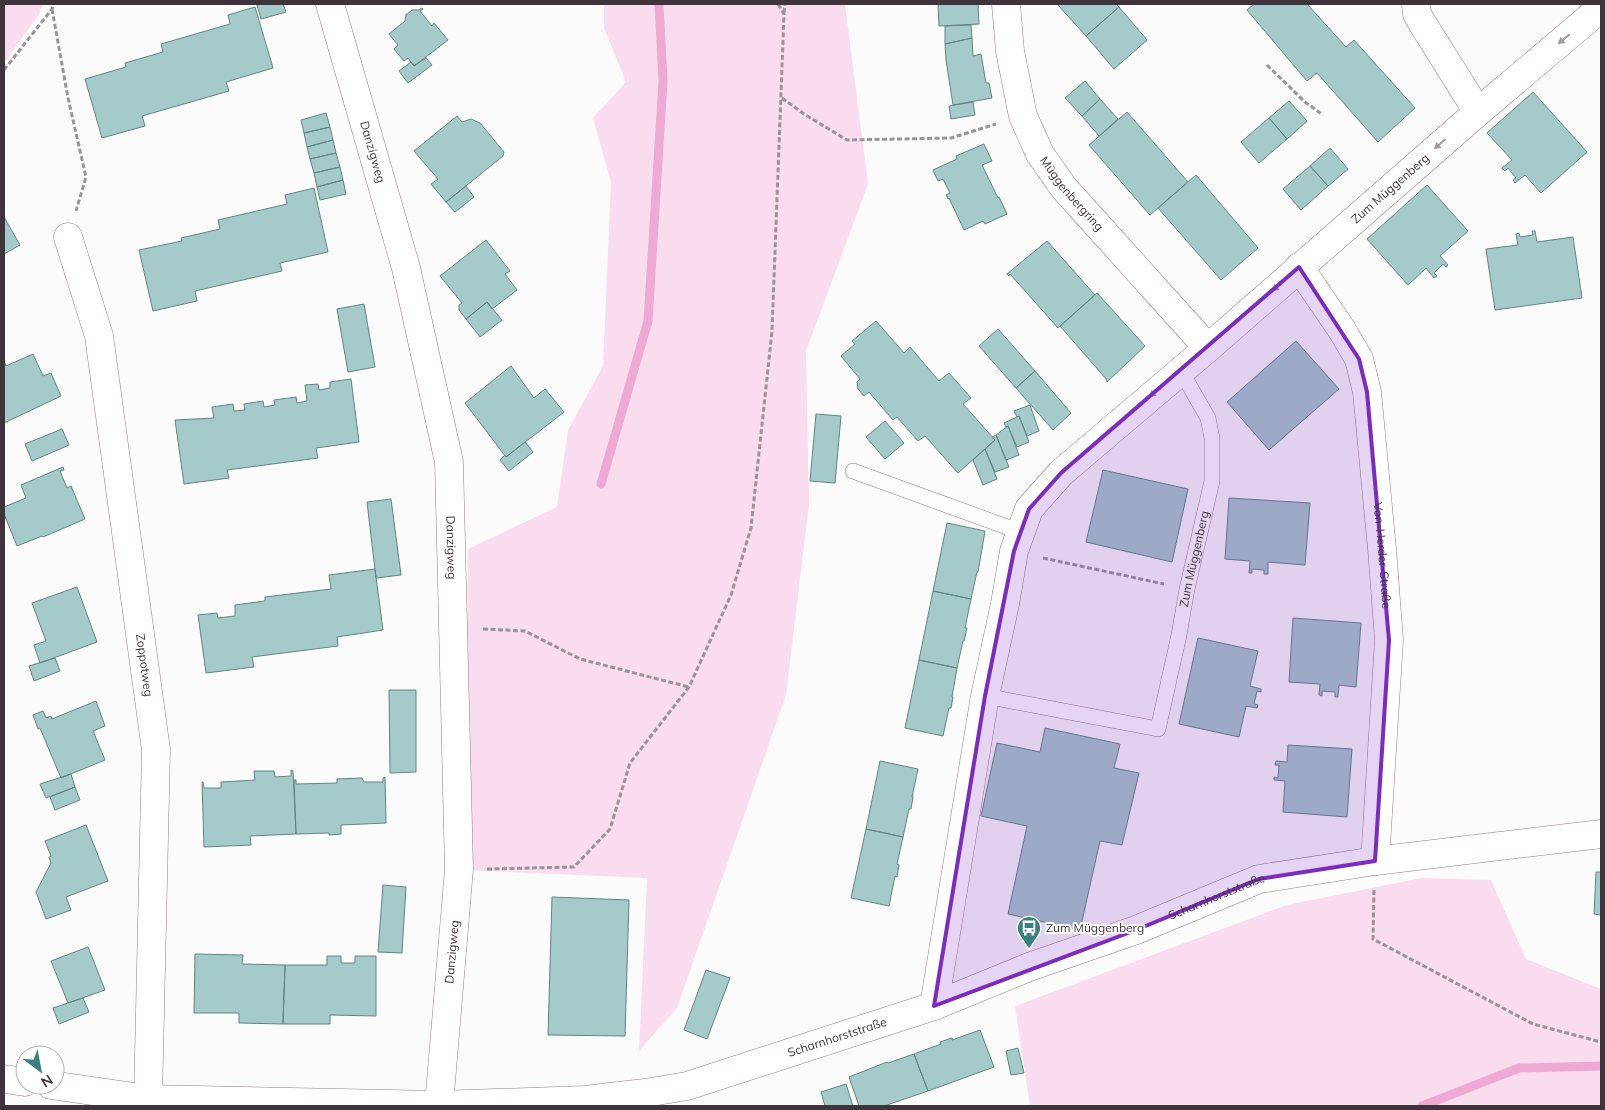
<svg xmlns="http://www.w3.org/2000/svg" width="1605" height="1110" font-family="Mulish,sans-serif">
	<rect width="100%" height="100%" fill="#fbfbfb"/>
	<path fill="#f9ddee" d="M4,4H43L38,16L4,63Z
		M604,4H845L868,184L806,351L809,504L786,695L677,1008L639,1051L647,878L465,870L468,549L557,507L568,430L603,366L611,182L593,118L626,82L604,28Z
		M1422,878L1491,880L1526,959L1601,989V1106H1030L1015,1006L1287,905Z"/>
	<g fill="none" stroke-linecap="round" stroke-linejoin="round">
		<path stroke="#eeaad4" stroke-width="9" d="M601,484L648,321L663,81L659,4
			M1422,1106L1519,1068L1601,1066"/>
	</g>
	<path fill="#a5caca" stroke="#618484" d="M262,4H283L286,12L261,19L257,5Z
		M938,4H978L979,24L939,26Z
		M1057,4H1116L1119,7L1086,36Z
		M1254,4H1307L1346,47L1354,40L1415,108L1378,142L1317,73L1307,81L1247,10Z
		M255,7L273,68L226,82L229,91L142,116L145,126L102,138L85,79L126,67L125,63L163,52L161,44L230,24L228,15Z
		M1119,7L1147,40L1114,69L1086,36Z
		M422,8L423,9L420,11L432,26L434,23L448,40L414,66L408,58L404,61L394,49L398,45L389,34L405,21L406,15L412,10H419Z
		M971,25L972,38L945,44V26Z
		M972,38L973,56L981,54L986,83H989L992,98L953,105L946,60L945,44Z
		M426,58L432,65L408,83L399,71L411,62L414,66Z
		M1085,81L1100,99L1082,116L1065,98Z
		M1533,92L1587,152L1541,193L1525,175L1515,183L1513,180L1516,178L1508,168L1505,171L1502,168L1512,160L1487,133Z
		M1100,99L1118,119L1099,136L1082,116Z
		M1289,101L1307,121L1287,139L1269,118Z
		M973,102L975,115L951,119L949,106Z
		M1127,112L1188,182L1150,215L1089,145Z
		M326,113L330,127L304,133L301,120Z
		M457,116L462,122L471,119L480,123L504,152L503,156L446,202L431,184L438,179L414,151Z
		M1269,118L1287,139L1259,163L1241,142Z
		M330,127L333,140L307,147L304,133Z
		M333,140L336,153L310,159L307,147Z
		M984,144L992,161L982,165L998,198L999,197L1007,214L985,224L983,221L964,230L949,198L948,199L946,195L950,193L943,179L938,181L933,170L957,159L956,156Z
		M1330,148L1348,169L1328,186L1310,166Z
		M336,153L340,167L314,173L310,159Z
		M1310,166L1328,186L1301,210L1283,189Z
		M340,167L343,180L317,187L314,173Z
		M1196,175L1258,248L1221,280L1158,208Z
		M343,180L346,194L320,200L317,187Z
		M1427,185L1468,231L1440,256L1448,265L1446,267L1443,264L1434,273L1437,276L1434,278L1426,268L1408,285L1367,239Z
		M466,186L474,197L455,212L446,202Z
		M314,188L328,252L280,263L282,271L195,291L197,301L153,311L139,250L182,241L181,238L220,229L218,220L287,204L285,195Z
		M4,217L20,245L4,254Z
		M1532,231H1535L1537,242L1573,237L1582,298L1495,310L1486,249L1518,245L1516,234L1519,233L1520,237L1533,235Z
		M486,240L510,271L505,274L517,290L492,309L487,302L466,319L459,310V305L462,303L440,276Z
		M1047,241L1095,295L1058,328L1010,274L1009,276L1007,274Z
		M1097,293L1145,346L1107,382V380L1060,326Z
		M487,302L502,320L480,337L466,319Z
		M364,304L375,367L348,372L337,309Z
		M876,321L904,353L910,347L939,381L949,373L971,398L963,404L995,440L958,473L925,436L918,441L897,417L893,420L869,392L864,396L858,389L857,382L860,379L841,356L855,344L852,341Z
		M998,329L1035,371L1016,388L979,346Z
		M1296,341L1339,389L1269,450L1227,402Z
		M33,354L43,376L51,373L61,396L4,423V361L6,366Z
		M511,366L534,398L545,389L564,412L506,457L465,403Z
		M1035,371L1071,413L1053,430L1016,388Z
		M351,379L359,442L316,448L318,458L227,470L229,478L184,484L175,420L214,418L212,407L233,404L234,411L245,410L244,404L263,401L264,407L275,405L274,400L296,397L297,403L307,401L305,385L318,384L319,390L330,388V382Z
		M1030,405L1039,431L1027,436L1019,416L1017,417L1014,411Z
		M816,414L841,416L835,483L810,481Z
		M1019,416L1029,442L1017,447L1008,426L1006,427L1004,423Z
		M885,421L904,443L885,459L866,437Z
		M1008,426L1019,455L1006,460L996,435Z
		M62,429L69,445L32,461L25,444Z
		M996,435L1009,467L995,472L985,449L995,440L992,437Z
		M525,442L533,452L509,471L500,460L505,455L506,457Z
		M985,449L997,479L983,485L973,460Z
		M63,467L64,470L60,471L67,488L71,486L85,519L43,537L42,536L17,546L4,514V507L26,498L21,485Z
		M1103,470L1188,489L1172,562L1086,542Z
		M1229,498L1310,503L1305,565L1268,562V574H1264V570L1252,569V573H1249L1250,561L1225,559Z
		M391,499L401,575L376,578L367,502Z
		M947,523L985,531L978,572H977L971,599L933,591Z
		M375,569L383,630L337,637L338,646L252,657L254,667L206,673L198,615L217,613L218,618L235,616V605L265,601V597L331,589L329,575Z
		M77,587L97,642L40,663L34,645L46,641L32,603Z
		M933,591L971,599L965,628H967L964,641H963L957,668L919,660Z
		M1293,618L1361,623L1356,687L1339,685L1338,697H1335V692L1322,691V696L1319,695L1320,684L1289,682Z
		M1198,638L1258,651L1250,686L1261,689V692L1257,691L1254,704L1258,705L1257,708L1246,706L1239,737L1179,724Z
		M55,658L60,671L34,681L29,666Z
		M919,660L957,668L952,697H953L951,708H949L943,736L905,728Z
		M389,690H416V772L390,773Z
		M96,701L105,726L93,731L105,760L61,778L40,728L38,729L33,715L43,711L46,718L51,716L52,719Z
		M1045,728L1120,744L1114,768L1139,773L1122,845L1100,841L1080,930L1008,914L1027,826L981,816L997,743L1040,752Z
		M1288,745L1352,749L1347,817L1283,812L1285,781L1274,780V777L1278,778L1279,765H1275L1276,761L1287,762Z
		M880,761L918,769L912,797H913L911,809H909L903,837L866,829Z
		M291,770L293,771L296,834L250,836L251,845L204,847L202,782H203L204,788H221V782L255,780L254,771H274L275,777L291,776Z
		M71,774L75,787L46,798L40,784Z
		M385,777L386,823L341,825V834L329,835V833L296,834L294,780H296V784L337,783V779L362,778L364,782H383V778Z
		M75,787L80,800L55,810L50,797Z
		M86,825L108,881L66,897L71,910L46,919L36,892L51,863L49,857L51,856L45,841Z
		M866,829L903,837L897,864L899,865L897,877L895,876L889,906L851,898Z
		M1596,872H1601V915L1594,914Z
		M383,885L406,887L402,953L378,952Z
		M552,897L629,900L625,1036L548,1035Z
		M88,947L105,990L68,1003L51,961Z
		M195,954L243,955L242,964L285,965L283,1024L239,1023V1013H194Z
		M327,956H341V963H355V956H376V1016L330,1015V1024H283L285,965H327Z
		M706,970L730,978L707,1039L684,1030Z
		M83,998L89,1012L59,1024L53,1008Z
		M980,1030L994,1067L928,1091L914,1054L941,1044L940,1042L952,1038V1040Z
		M1018,1048L1024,1073L1011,1075L1006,1051Z
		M914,1054L928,1091L884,1106H859L849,1077L887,1062L888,1063Z
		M846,1084L853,1106H825L821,1092Z"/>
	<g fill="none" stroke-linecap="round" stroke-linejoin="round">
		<g stroke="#957a8a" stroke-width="16">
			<g id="lane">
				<path d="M853,471L1021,532"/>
				<path id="s1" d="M985,696L1158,729L1179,635L1187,589L1212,481V438L1208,418L1181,371"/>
			</g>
		</g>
		<g stroke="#957a8a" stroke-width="29">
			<g id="street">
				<path id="s2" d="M330,4L406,268L449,462L459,869L439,1105"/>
				<path id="s3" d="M1006,4L1010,51L1023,116L1040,154L1064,188L1208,348"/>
				<path d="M1416,4L1417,14L1424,26L1478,112"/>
				<path id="s4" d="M68,237L99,336L156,750L148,1099"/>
				<path id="s5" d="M1299,267L1342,330L1359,359L1367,392L1382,549L1389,640L1375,861"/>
				<path id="s6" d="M934,1006L985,696L1005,604L1014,551L1029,509L1061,473L1208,348L1478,112L1601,8"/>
				<path d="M4,1079L25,1082"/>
				<path id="s7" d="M51,1085L148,1099L439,1105L585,1100L645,1093L687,1086L934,1006L1029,967L1136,930L1259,879L1375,861L1601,834"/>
			</g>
		</g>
		<path stroke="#9a9498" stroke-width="3" stroke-dasharray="5 2.5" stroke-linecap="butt" d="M52,9L68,98L86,177L76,211
			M784,13L785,4
			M1267,65L1305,102L1323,115
			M4,70L52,9L54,4
			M782,98L804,114L847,140L951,138L996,124
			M1043,558L1164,584
			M483,629L525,631L580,659L689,687
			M487,869L574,867L610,829L630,763L689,687L731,595L751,528L772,331L784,14L778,4
			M1374,890L1373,939L1533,1024L1601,1042"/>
		<use href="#lane" stroke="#fff" stroke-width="15"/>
		<use href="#street" stroke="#fff" stroke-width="28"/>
	</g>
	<defs><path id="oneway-solid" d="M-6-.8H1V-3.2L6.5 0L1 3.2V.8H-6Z" transform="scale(1.25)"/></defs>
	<g fill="#9f9a9d">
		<use href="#oneway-solid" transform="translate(1564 39) rotate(140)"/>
		<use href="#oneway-solid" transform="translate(1440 144) rotate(139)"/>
		<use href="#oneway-solid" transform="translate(1278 286) rotate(138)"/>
		<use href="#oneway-solid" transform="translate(1155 392) rotate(139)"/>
	</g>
	<path fill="#7b2cbf" fill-opacity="0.2" stroke="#7b2cbf" stroke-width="4" stroke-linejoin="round" d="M1299,267L1359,359L1367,392L1389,640L1375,861L1259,879L1136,930L934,1006L985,696L1014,551L1029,509L1061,473Z"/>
	<defs>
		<g id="bus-pin" transform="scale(1.25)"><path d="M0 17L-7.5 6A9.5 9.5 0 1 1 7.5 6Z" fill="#398181" stroke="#fff"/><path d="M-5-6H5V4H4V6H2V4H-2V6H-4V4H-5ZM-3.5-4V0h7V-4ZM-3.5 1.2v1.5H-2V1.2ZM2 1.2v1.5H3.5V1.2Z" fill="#fff"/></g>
	</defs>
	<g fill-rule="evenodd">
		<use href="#bus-pin" x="1029" y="928"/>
	</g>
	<g text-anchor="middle" stroke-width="4" stroke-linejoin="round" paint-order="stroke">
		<g font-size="12" fill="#3f343b" stroke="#fff">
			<text dy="4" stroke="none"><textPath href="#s2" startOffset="154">Danzigweg</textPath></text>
			<text dy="4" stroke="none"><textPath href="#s6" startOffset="990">Zum Müggenberg</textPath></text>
			<text dy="4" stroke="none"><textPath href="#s3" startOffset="206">Müggenbergring</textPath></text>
			<text dy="4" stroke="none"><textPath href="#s2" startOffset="559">Danzigweg</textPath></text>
			<text dy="4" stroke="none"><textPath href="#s5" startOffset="308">Von-Herder-Straße</textPath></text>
			<text dy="4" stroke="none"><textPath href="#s1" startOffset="350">Zum Müggenberg</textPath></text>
			<text dy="4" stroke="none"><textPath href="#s4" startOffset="436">Zoppotweg</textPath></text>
			<text dy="4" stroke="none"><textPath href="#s7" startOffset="1201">Scharnhorststraße</textPath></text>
			<text transform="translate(452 952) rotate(-85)" y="4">Danzigweg</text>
			<text dy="4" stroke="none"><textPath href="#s7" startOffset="796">Scharnhorststraße</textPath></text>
		</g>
		<g font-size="12" fill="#3f343b" stroke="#fff" text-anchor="start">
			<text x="1046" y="932">Zum Müggenberg</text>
		</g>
	</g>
	<rect width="1605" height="1110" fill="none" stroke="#3f343b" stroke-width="10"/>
	<g transform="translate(40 1070) rotate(148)"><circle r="24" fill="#ffffff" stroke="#b2aeb1"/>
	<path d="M0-4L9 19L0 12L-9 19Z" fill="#398181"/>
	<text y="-8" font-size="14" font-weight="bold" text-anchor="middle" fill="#3f343b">N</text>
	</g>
</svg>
